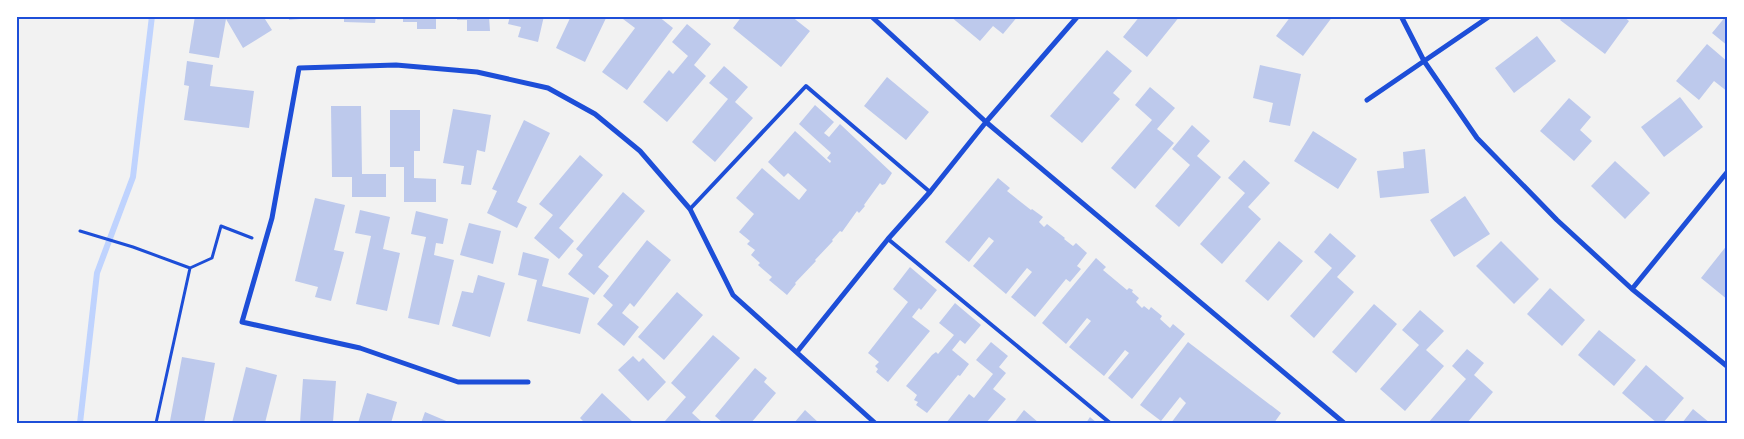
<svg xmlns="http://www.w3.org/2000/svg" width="1744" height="439" font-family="'Nunito Sans',sans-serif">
	<rect width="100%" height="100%" fill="#f2f2f2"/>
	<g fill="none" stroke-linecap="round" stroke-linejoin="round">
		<path stroke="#bfd3fe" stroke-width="6" d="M80,423L97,273L133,177L152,16"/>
	</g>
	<path fill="#bdc9ec" d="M195,16H263L272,30L243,48L226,19L219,58L189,53Z
		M289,16H312V18L289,20Z
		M344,16H376L375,23L344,22Z
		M403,16H436V29H417V22H403Z
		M457,16H489L490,31H467V20H457Z
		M510,16H544L538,42L518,37L521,27L508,24Z
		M571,16L580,18L607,16L585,62L556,48Z
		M619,16H658L673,28L627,90L602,72L635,28Z
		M742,16H791L810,31L781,67L733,28Z
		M950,16H1018L1003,34L993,26L980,41Z
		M1140,16H1180L1147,57L1123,37Z
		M1291,16H1333L1303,56L1276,36Z
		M1563,16H1623L1629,21L1605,54L1560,20Z
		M1726,16H1728V46L1712,33Z
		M687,24L711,44L694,65L706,76L667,122L643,102L669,70L673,74L688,56L672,42Z
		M1537,36L1556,61L1514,93L1495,68Z
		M1707,44L1728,62V92L1714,81L1699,100L1676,81Z
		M1107,50L1132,71L1113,93L1120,99L1082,143L1050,116Z
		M187,61L213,65L210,86L254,91L249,128L184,120L189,86L184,85Z
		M1260,65L1301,74L1290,126L1269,122L1273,103L1253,98Z
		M724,66L748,87L735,102L753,118L715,162L692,142L728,99L709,83Z
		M887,77L929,112L906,140L864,106Z
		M1150,87L1175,108L1157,129L1174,143L1135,189L1111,168L1152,120L1135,105Z
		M1680,97L1703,127L1664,157L1641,127Z
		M1569,98L1591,117L1580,130L1592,141L1574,161L1540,131Z
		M815,105L834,122L824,133L829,137L840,124L892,173L885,184L882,185L880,183L864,205L865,206L859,213L857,211L842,232L840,231L832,240L833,241L815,260L816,261L795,283L796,284L787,295L769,280L772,277L758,265L760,263L751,255L755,250L747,244L750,241L739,232L754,214L736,198L762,168L799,200L807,190L788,173L784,177L768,162L795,131L830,163L831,161L827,158L831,153L799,124Z
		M331,106H361L362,174H386V197H352V177H332Z
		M453,109L491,115L485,152L477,150L471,185L461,184L464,166L443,163Z
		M390,110H420V151H414V178L436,179V202H404V167H390Z
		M524,120L550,133L517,202L527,207L517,228L487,213L497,191L492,189Z
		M1192,125L1210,141L1197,156L1221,177L1179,227L1155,206L1190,165L1172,149Z
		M1313,131L1357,159L1338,189L1294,161Z
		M1425,149L1429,193L1380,198L1377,171L1404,168L1403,152Z
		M580,155L603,175L559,228L574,241L559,259L534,238L553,215L539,204Z
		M1244,160L1270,183L1248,207L1261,219L1222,264L1200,244L1245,193L1228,178Z
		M1615,161L1650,193L1625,219L1591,186Z
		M998,178L1010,188L1007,191L1031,210L1032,209L1043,217L1039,222L1044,227L1047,224L1065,238L1064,239L1073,246L1076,243L1087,253L1077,266L1081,269L1070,282L1066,279L1035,317L1011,297L1032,272L1027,268L1006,294L973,266L994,241L989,237L969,262L945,242Z
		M623,192L645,211L598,267L609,276L594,295L568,274L583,255L576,249Z
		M1465,196L1490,234L1454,257L1430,220Z
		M315,198L345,205L334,250L344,252L331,301L315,297L318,287L295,281Z
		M360,210L390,217L383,249L400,253L387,311L356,304L371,236L355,233Z
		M416,211L448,219L443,244L436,243L434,255L454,260L439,325L408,318L426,237L411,234Z
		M469,223L501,231L493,264L460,255Z
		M1330,233L1356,256L1337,277L1354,292L1314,338L1290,316L1332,268L1314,252Z
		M647,240L671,260L634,307L630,303L622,313L639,327L624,346L597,324L613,305L603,296Z
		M1279,241L1303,261L1268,301L1245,281Z
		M1501,241L1539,279L1514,304L1476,266Z
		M1728,244V300L1701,278Z
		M523,252L549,259L542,286L589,298L580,334L527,321L537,280L518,275Z
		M1096,258L1106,267L1103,270L1127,290L1129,288L1133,290L1132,292L1139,298L1136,302L1142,308L1144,306L1149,310L1151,307L1162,316L1160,319L1170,328L1173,324L1185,334L1132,399L1108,378L1129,353L1125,350L1104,376L1069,347L1091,321L1087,318L1066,344L1042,323Z
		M910,267L937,290L921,310L919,308L912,317L930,331L888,382L876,372L878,369L875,366L879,362L868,353L908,302L893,289Z
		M478,275L505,283L490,337L452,326L462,291L473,293Z
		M1550,288L1585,320L1562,346L1527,314Z
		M677,292L703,315L664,360L638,337Z
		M955,303L981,325L965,344L960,340L952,350L969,364L960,376L958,375L927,413L916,405L918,402L914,400L917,395L906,386L932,355L936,352L938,354L954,335L939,323Z
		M1374,304L1397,324L1356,373L1332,352Z
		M1420,310L1444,331L1426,350L1444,366L1405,411L1380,389L1419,345L1402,330Z
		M1599,330L1636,360L1614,386L1578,355Z
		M713,335L740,358L692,413L703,423H667L665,421L686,397L671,383Z
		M991,342L1008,356L999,367L1006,373L993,389L1006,399L986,423H946L969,394L974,398L993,374L976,360Z
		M1188,342L1281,413L1274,423H1171L1186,403L1180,397L1161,421L1140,405Z
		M1467,349L1484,363L1474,375L1493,392L1467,423H1428L1466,379L1452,366Z
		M633,356L639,362L643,358L666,382L648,401L618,370Z
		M182,357L215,363L204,423L170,421Z
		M1646,365L1684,398L1663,423H1657L1622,393Z
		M246,367L277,375L265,423H232Z
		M755,368L767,378L764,382L776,393L751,423H734L732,421L723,423L715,416Z
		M303,379L336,381L333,422L300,423Z
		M367,393L397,402L391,423H358Z
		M602,393L634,423H585L580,418Z
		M1693,409L1710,423H1682Z
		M805,410L819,423H794Z
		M1024,410L1039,423H1014Z
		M425,412L451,423H421Z
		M1090,417L1097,423H1086Z"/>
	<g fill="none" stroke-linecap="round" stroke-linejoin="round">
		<path stroke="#1d4ed8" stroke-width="3" d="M80,231L133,247L190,268
			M156,423L190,268L212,258L221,226L252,238"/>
		<path stroke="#1d4ed8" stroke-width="4" d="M690,209L806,86L930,192
			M888,239L1110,423"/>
		<path stroke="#1d4ed8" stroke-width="5" d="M871,16L986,122L1344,423
			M1401,16L1424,61L1477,138L1557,220L1632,289L1728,367
			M1367,100L1490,16
			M1632,289L1728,171
			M797,352L888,239L930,192L986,122L1078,16
			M528,382H458L360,348L242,322L272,218L299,68L396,65L477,72L548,88L595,114L640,151L690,209L733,295L875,423"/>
	</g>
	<rect width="1744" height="439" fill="none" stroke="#ffffff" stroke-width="35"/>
	<rect x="18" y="18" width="1708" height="404" fill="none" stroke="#1d4ed8" stroke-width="2"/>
</svg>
